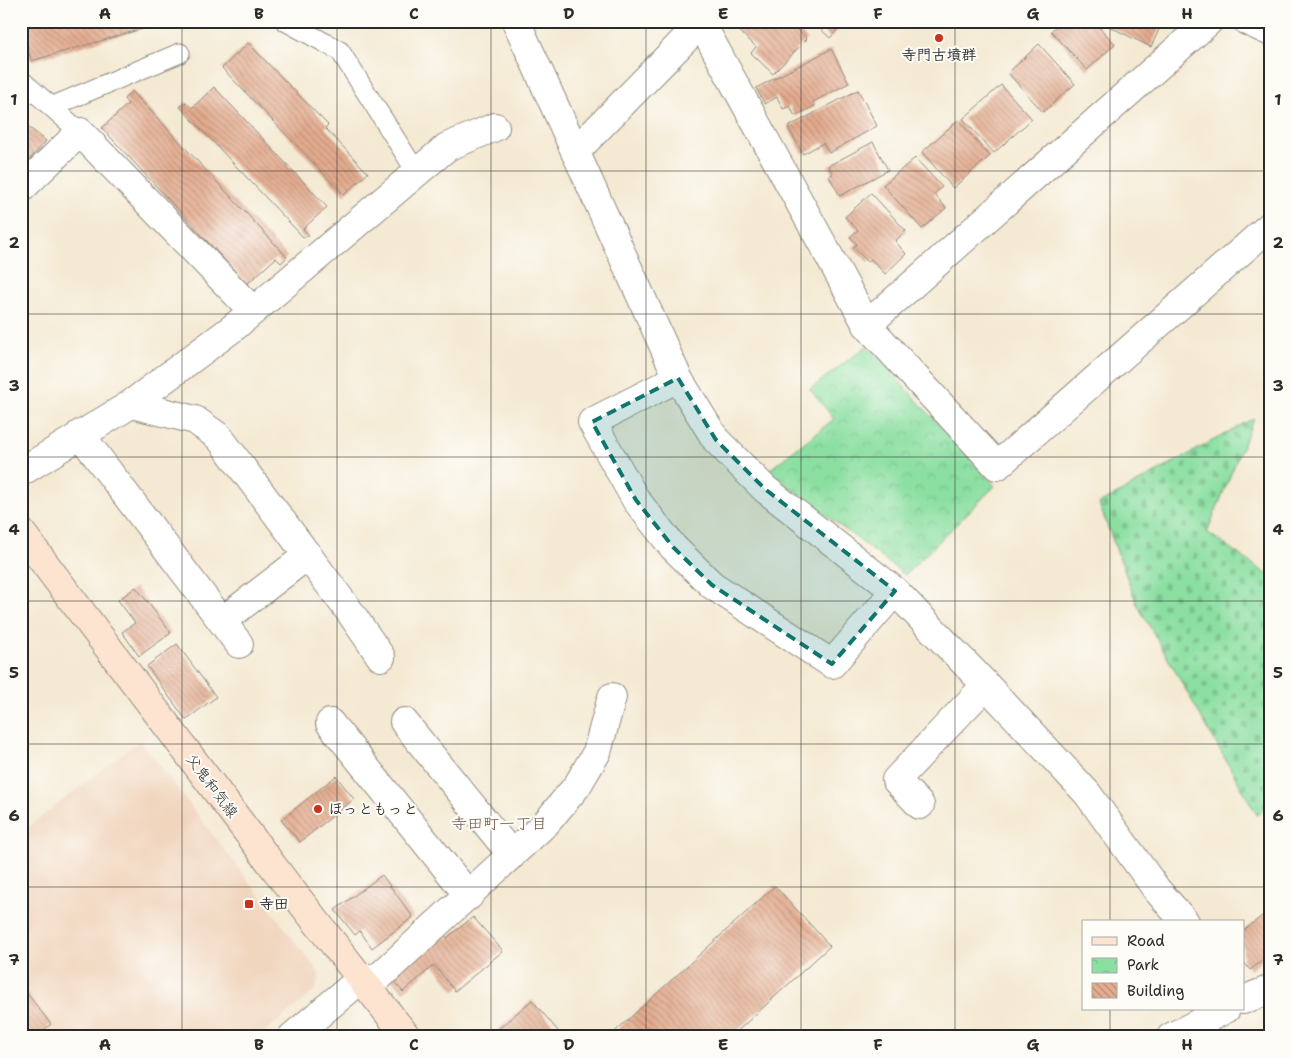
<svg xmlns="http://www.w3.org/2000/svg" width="1292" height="1058" font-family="'Shantell Sans','Klee One',sans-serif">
	<defs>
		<pattern id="cemetery-stones" width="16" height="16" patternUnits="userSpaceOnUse" patternTransform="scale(1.25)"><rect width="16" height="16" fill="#8bdfa1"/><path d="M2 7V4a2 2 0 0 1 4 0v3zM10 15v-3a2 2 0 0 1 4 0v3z" fill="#78c08b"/></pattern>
		<pattern id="park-crowns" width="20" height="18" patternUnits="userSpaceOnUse" patternTransform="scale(1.25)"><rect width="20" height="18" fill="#8bdfa1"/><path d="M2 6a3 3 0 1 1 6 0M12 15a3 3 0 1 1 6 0" fill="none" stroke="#78c08b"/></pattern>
		<pattern id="building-back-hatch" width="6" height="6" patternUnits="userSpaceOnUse" patternTransform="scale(1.25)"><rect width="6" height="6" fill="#e4ac8f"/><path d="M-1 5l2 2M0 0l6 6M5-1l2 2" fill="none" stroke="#b98c75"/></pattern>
	</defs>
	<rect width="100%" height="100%" fill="#fdfcf7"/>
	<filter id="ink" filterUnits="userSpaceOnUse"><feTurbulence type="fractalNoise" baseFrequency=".02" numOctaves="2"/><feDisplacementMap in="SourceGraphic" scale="10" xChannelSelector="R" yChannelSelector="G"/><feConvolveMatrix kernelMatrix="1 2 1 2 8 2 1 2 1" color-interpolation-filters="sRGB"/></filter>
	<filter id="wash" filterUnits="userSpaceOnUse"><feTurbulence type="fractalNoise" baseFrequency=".0096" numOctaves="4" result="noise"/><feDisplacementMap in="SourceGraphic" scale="20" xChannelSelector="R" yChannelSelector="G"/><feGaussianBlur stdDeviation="1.12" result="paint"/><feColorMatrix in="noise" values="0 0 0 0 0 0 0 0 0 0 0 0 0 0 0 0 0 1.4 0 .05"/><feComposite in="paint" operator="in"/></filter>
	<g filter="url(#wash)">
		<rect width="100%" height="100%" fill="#f4e9d2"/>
		<path fill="#f1d5bd" d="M140,740L320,974L315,991L258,1037H21V830L23,831Z"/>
		<path fill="url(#cemetery-stones)" stroke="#5b8566" d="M1254,418L1207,532L1271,577V804L1257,815L1137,604L1099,504Z"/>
		<path fill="url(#park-crowns)" stroke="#5b8566" d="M867,346L995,486L905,575L768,471L834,419L810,389Z"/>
		<g id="blocks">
			<path fill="url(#building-back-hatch)" d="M21,21H166V22L31,61Z
				M740,21H788L807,39L773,74L751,53L756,47L735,27Z
				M812,21H846L830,38Z
				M1062,21H1093L1115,44L1087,70L1051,31Z
				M1106,21H1163L1151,47L1104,24Z
				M248,43L328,125L325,128L368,173L344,195L222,68Z
				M1039,44L1075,84L1043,112L1008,73Z
				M831,49L849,83L813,102L815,106L795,116L790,106L783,109L777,97L765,104L756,88Z
				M1001,85L1032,119L994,153L963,119Z
				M214,87L327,207L303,229L309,235L304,238L180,107L186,102L192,108Z
				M858,90L877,126L829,153L823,143L803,154L788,127Z
				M132,91L287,257L281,263L276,258L247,284L102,128L128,104L124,99Z
				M958,120L990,156L953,188L922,152Z
				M21,121L46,141L28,161L23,156L21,158Z
				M873,142L888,170L840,196L829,176L833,174L828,166Z
				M915,158L942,187L934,194L946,208L922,229L883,185Z
				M871,193L906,231L895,241L906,254L885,274L871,259L868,262L853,247L857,244L850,237L858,230L845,217Z
				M136,587L171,633L139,656L122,632L135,623L118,600Z
				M177,644L216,697L186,720L147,666Z
				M336,776L354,799L300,842L281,820Z
				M382,875L413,917L372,948L360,931L355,935L335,910Z
				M775,886L830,946L731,1037H609Z
				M1271,909V954L1250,970L1243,961V931Z
				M473,917L503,951L455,991L434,965L403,992L388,975L441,931L447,938Z
				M21,986L51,1024L35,1037H21Z
				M532,1000L563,1037H489Z"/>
		</g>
	</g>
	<g filter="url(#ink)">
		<use href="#blocks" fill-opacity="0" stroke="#908a7e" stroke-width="1"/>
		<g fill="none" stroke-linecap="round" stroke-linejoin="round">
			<g stroke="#908a7e" stroke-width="21">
				<path id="service" d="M285,21L340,51L417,173
					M21,80L80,132
					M51,107L180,53"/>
			</g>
			<g stroke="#908a7e" stroke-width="30">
				<path id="minor" d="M516,21L678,378L716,440L765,489L895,591L986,685L1087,793L1157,890L1185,922
					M1247,21L1271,32
					M701,23L867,325L997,466L1271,225
					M575,152L703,21
					M21,189L80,132L253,311
					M867,325L1209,21
					M678,378L592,422L636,500L673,547L712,585L832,664L895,591
					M131,404L195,420L219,437L350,612L381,657
					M80,434L239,644
					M21,472L131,404L233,328L447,147L495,127
					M222,621L308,555
					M404,722L512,855
					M330,723L469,896
					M920,805L896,780L986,685
					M292,1037L361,979L379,977L546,823L577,786L597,752L612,697"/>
			</g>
			<g stroke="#908a7e" stroke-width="30">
				<path id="tertiary" d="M1243,1000L1271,989
					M1171,1037L1226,1009"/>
			</g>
			<g stroke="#908a7e" stroke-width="30">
				<path id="secondary" d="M21,532L285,882L407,1037"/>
			</g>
			<use href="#service" stroke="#fff" stroke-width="19"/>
			<use href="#minor" stroke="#fff" stroke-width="28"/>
			<use href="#tertiary" stroke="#fff" stroke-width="28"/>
			<use href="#secondary" stroke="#fde4d0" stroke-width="28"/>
		</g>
	</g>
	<path fill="#0f766e" fill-opacity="0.2" stroke="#0f766e" stroke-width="4" stroke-dasharray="10 6" stroke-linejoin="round" d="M678,378L716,440L765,489L895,591L832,664L712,585L673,547L636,500L592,422Z"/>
	<path fill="none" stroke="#2b2b2b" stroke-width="1" stroke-opacity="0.55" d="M182,21V1037M337,21V1037M491,21V1037M646,21V1037M801,21V1037M955,21V1037M1110,21V922M21,171H1271M21,314H1271M21,457H1271M21,601H1271M21,744H1271M21,887H1271M1110,1009V1037"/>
	<g fill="#c8321e" stroke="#fdfcf7" stroke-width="2">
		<circle cx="939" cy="38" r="5"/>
		<circle cx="318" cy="809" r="5"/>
		<rect x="244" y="899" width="10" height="10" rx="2.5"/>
	</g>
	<g text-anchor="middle" stroke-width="4" stroke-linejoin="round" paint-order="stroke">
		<g font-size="15" font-weight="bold" fill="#2b2b2b" stroke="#fdfcf7" text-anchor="start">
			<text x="939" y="60" text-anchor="middle">寺門古墳群</text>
			<text x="328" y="814">ほっともっと</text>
			<text x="259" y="909">寺田</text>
		</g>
		<g font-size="15" fill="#2b2b2b" stroke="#fdfcf7">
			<text transform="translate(212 786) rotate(53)" y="5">父鬼和気線</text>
		</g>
		<g font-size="16" fill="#6c584e" stroke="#fdfcf7">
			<text x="499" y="829">寺田町一丁目</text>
		</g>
	</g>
	<rect width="1292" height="1058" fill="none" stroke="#fdfcf7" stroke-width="55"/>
	<rect x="1082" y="920" width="162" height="90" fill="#fdfcf7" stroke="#a9a8a5"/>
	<rect x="1092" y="937" width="25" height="8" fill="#fde4d0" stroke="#a9a8a5"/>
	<text x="1127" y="946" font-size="15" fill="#2b2b2b">Road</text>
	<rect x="1092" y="958" width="25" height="15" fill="url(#park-crowns)" stroke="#a9a8a5"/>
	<text x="1127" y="970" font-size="15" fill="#2b2b2b">Park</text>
	<rect x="1092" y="983" width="25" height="15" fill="url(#building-back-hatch)" stroke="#a9a8a5"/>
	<text x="1127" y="996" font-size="15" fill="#2b2b2b">Building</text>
	<rect x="28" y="28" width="1236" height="1002" fill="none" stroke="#2b2b2b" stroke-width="2"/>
	<g font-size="16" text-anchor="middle" font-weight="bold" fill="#2b2b2b">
		<text x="105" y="19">A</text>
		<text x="259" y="19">B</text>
		<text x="414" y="19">C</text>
		<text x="569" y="19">D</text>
		<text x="723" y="19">E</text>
		<text x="878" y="19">F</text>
		<text x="1033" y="19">G</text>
		<text x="1187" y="19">H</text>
		<text x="14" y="105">1</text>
		<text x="1278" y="105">1</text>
		<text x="14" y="248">2</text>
		<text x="1278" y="248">2</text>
		<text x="14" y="391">3</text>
		<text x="1278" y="391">3</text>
		<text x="14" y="535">4</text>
		<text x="1278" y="535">4</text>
		<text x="14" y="678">5</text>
		<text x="1278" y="678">5</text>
		<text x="14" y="821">6</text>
		<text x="1278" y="821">6</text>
		<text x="14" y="965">7</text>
		<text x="1278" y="965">7</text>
		<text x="105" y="1050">A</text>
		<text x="259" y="1050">B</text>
		<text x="414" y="1050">C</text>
		<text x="569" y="1050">D</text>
		<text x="723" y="1050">E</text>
		<text x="878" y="1050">F</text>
		<text x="1033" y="1050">G</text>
		<text x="1187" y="1050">H</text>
	</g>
</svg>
